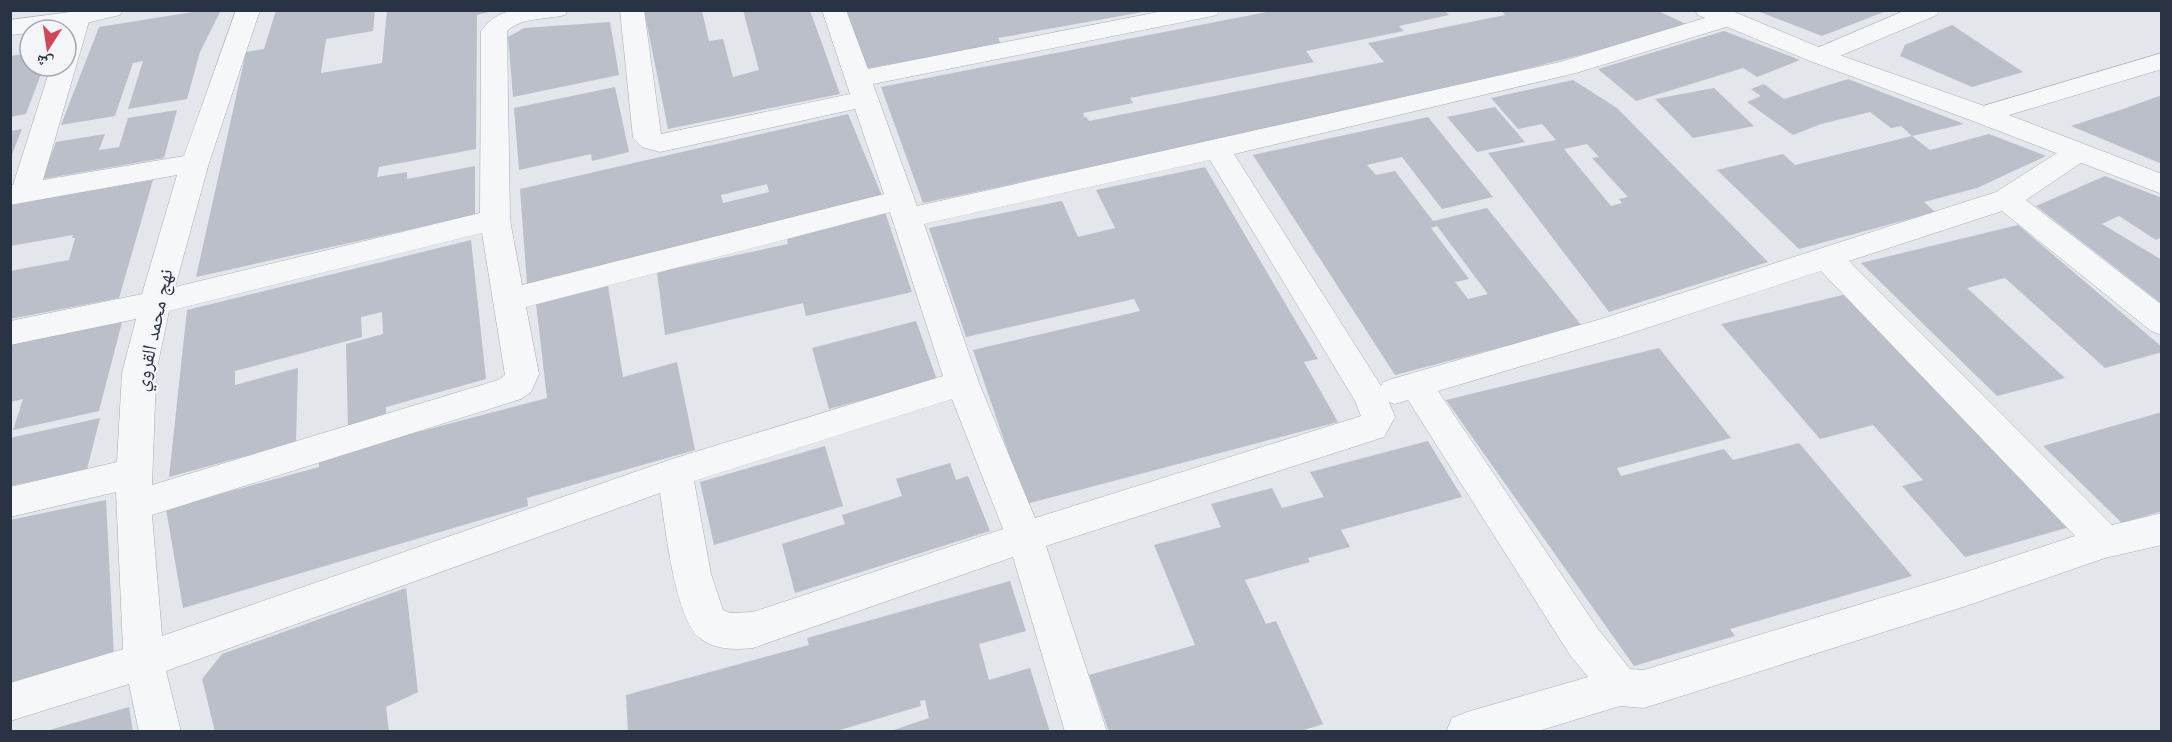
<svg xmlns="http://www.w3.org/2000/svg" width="2172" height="742" font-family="Helvetica,'Noto Naskh Arabic',sans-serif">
	<rect width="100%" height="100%" fill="#e3e6eb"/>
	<path fill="#babfc9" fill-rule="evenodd" d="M205,10H221L200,52L187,99L128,109L143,61L133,63L115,116L61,125L99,27Z
		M276,10H375L373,31L326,39L321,73L382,63L387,10H497L477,15L476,149L379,167L377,177L407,172V179L475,166V215L196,277L246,52L264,49Z
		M644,10L702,11L709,41L723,39L733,77L759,70L743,10H810L840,94L668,129Z
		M844,10H1143V12L998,38L1001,44L864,69Z
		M1277,10H1444L1449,15L1399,26L1404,31L1306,51L1314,62L1130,98L1133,103L1083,113L1084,117H1086L1089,121L1384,62L1368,43L1505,15L1501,10H1656L1686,24L1615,46L1414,98L923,203L881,87Z
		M1889,10L1822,36L1757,11L1758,10Z
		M610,22L619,75L513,97L508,37L524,28Z
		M1952,25L2023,72L1972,87L1900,56L1905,45Z
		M1724,31L1800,60L1757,77L1743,68L1636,101L1598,69Z
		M30,53V66H44L26,114L10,117V56Z
		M1848,79L1910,103L1964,124L1912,136L1901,126L1891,128L1870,112L1821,124L1793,135L1747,102L1761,96L1751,89L1764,84L1784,99Z
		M1573,80L1617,108L1768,262L1609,312L1488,153L1556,140L1542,124L1518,129L1491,98ZM1587,144L1599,157L1592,158L1628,197L1619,199L1622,203L1611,206L1564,149Z
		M615,87L629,152L592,161L591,154L519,170L514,108Z
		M1714,88L1754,126L1693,138L1655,99Z
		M2162,95V164L2071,126L2126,108Z
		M1495,107L1525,142L1477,152L1447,117Z
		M177,110L164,158L42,179L56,142L105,134L99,150L119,147L128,118Z
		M848,114L882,196L527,284L520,189ZM767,184L769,192L723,203L721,195Z
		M1428,117L1493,197L1442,209L1402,157L1367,165L1376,175L1395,171L1433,221L1487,208L1582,326L1395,375L1253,155ZM1437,226L1488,294L1468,299L1455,282L1469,279L1431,228Z
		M22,129L11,157H10V131Z
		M1989,134L2046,156L1977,188L1924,202L1935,212L1799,249L1717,170L1783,154L1795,165L1912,136L1930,150Z
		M1205,167L1318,359L1304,362L1338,422L1026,504L973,350L1140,311L1134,299L966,337L929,228L1062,201L1078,237L1115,228L1096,190Z
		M2105,176L2162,198V237L2156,240L2119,216L2102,224L2162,260V304L2036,206Z
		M153,180L119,298L10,319V271L69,260L75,238H72L73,235L10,246V205Z
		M885,212L912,292L806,316L803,303L665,335L657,272L788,244L786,233Z
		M2018,225L2162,347V352L2105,368L2005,278L1967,288L2065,378L1997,396L1861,263Z
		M471,240L486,379L386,407V418L348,428L346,344L383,334L382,312L361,317L362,337L235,371V385L298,368L296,442L169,477L187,310Z
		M608,286L623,377L677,362L695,450L527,498L528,506L183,608L166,509L319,467V458L547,398L536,304Z
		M1847,294L2073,526L1965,557L1902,486L1923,480L1873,425L1820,439L1721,324Z
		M916,321L937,380L829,409L812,348Z
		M122,322L99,411L13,430L23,399L10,402V344Z
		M1659,348L1731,438L1617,468L1621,476L1724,449L1733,460L1799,443L1912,576L1730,629L1735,636L1634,666L1446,400Z
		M2162,412V511L2122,523L2043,446Z
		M100,418L87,469L10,486V438Z
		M1428,441L1462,497L1341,530L1350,547L1308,558L1310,562L1245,580L1266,624L1276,621L1323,724L1298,732H1109L1089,675L1195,645L1154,545L1221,527L1211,504L1272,488L1282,508L1324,497L1310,472Z
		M825,446L843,506L714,545L700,482Z
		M950,463L956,480L968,476L990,531L795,593L782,544L845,524L842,515L902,496L896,479Z
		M106,500L114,656L10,684V520Z
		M1010,581L1026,631L979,644L989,680L1030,668L1050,732H888L929,718L925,700L920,701L921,706L833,732H628L626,695L809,645L807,638Z
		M406,588L418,692L386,707L389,732H215L202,679L222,654Z
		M129,707L133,732H46V731Z"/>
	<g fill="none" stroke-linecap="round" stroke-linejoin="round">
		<g stroke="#a8adb6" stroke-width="1">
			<path id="minor" d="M236,10H260L209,163L175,287L480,213L481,31C502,1 535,10 568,10L565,15C545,20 522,17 507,31L510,220L522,285L884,194L855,109L660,152L642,147L633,138L620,10H644L661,134L850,94L822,10H846L868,69L1168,10H1220L1217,15L1208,17L873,84L917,206L1560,62L1718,14L1727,12L1736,14L1739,19L1736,24L1576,73L1234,154L1381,386L1383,382L1395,378L1601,319L1996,192L2068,146L2078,143L2088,146L2092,152L2088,158L2026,200L2162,305V335L2151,331L2002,211L1849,261L2112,525L2162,513V545L2105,558L1966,606L1644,708L1620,706L1535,732H1446L1452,718L1467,712L1588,677L1570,655L1408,400L1395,404L1389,402L1395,417L1384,437L1046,546L1107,732H1065L1013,557L753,648C735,650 715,650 700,638C675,621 665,524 660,493L166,671L181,732H139L129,684L10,721V683L123,649L116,492L10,517V487L117,462L122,373L136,319L10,345V321L142,294L177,175L10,205V185H13L51,66H66V30H62L69,13L78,11L87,13L90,18L43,180L184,156ZM1210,160L1355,401L1361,416L1035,518L979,383L924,224ZM890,212L943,376L675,458L162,636L152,515L521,399L531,392L539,374L526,307ZM482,233L505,375L498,380L152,485L156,373L169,311ZM1821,271L2075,536L1966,572L1644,670L1630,669L1598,629L1438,391L1616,338ZM952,399L1003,529L753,612L730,613L723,610L711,574L694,481Z
				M1906,10H1940L1937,15L1828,61L1819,64L1810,61L1806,56L1810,51Z
				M2162,53V69L1983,123L1973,121L1970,115L1973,109Z"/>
		</g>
		<g stroke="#a8adb6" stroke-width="1">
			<path id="tertiary" d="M1695,10H1730L1828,51L1993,109L2162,174V194L1973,121L1810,61L1698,15Z
				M78,11L123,10L120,15L78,25L30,30V33L10,35V20Z"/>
		</g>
		<use href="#minor" fill="#f6f7f9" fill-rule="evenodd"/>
		<use href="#tertiary" fill="#f6f7f9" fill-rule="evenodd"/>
	</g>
	<g text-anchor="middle" stroke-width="4.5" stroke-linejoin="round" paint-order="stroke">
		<g font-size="20" fill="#2a3344" stroke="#f3f5f9">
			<text transform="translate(153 330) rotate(-78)" y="7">نهج محمد القروي</text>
		</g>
	</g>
	<rect width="2172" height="742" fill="none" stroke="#2a3344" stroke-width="24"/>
	<g transform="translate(48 48) rotate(192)"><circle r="28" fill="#f3f5f9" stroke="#a3a7b1" stroke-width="1.5"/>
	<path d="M0-4.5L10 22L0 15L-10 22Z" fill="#d14759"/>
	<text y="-9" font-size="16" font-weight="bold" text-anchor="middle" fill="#2a3344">ش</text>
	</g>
</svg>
